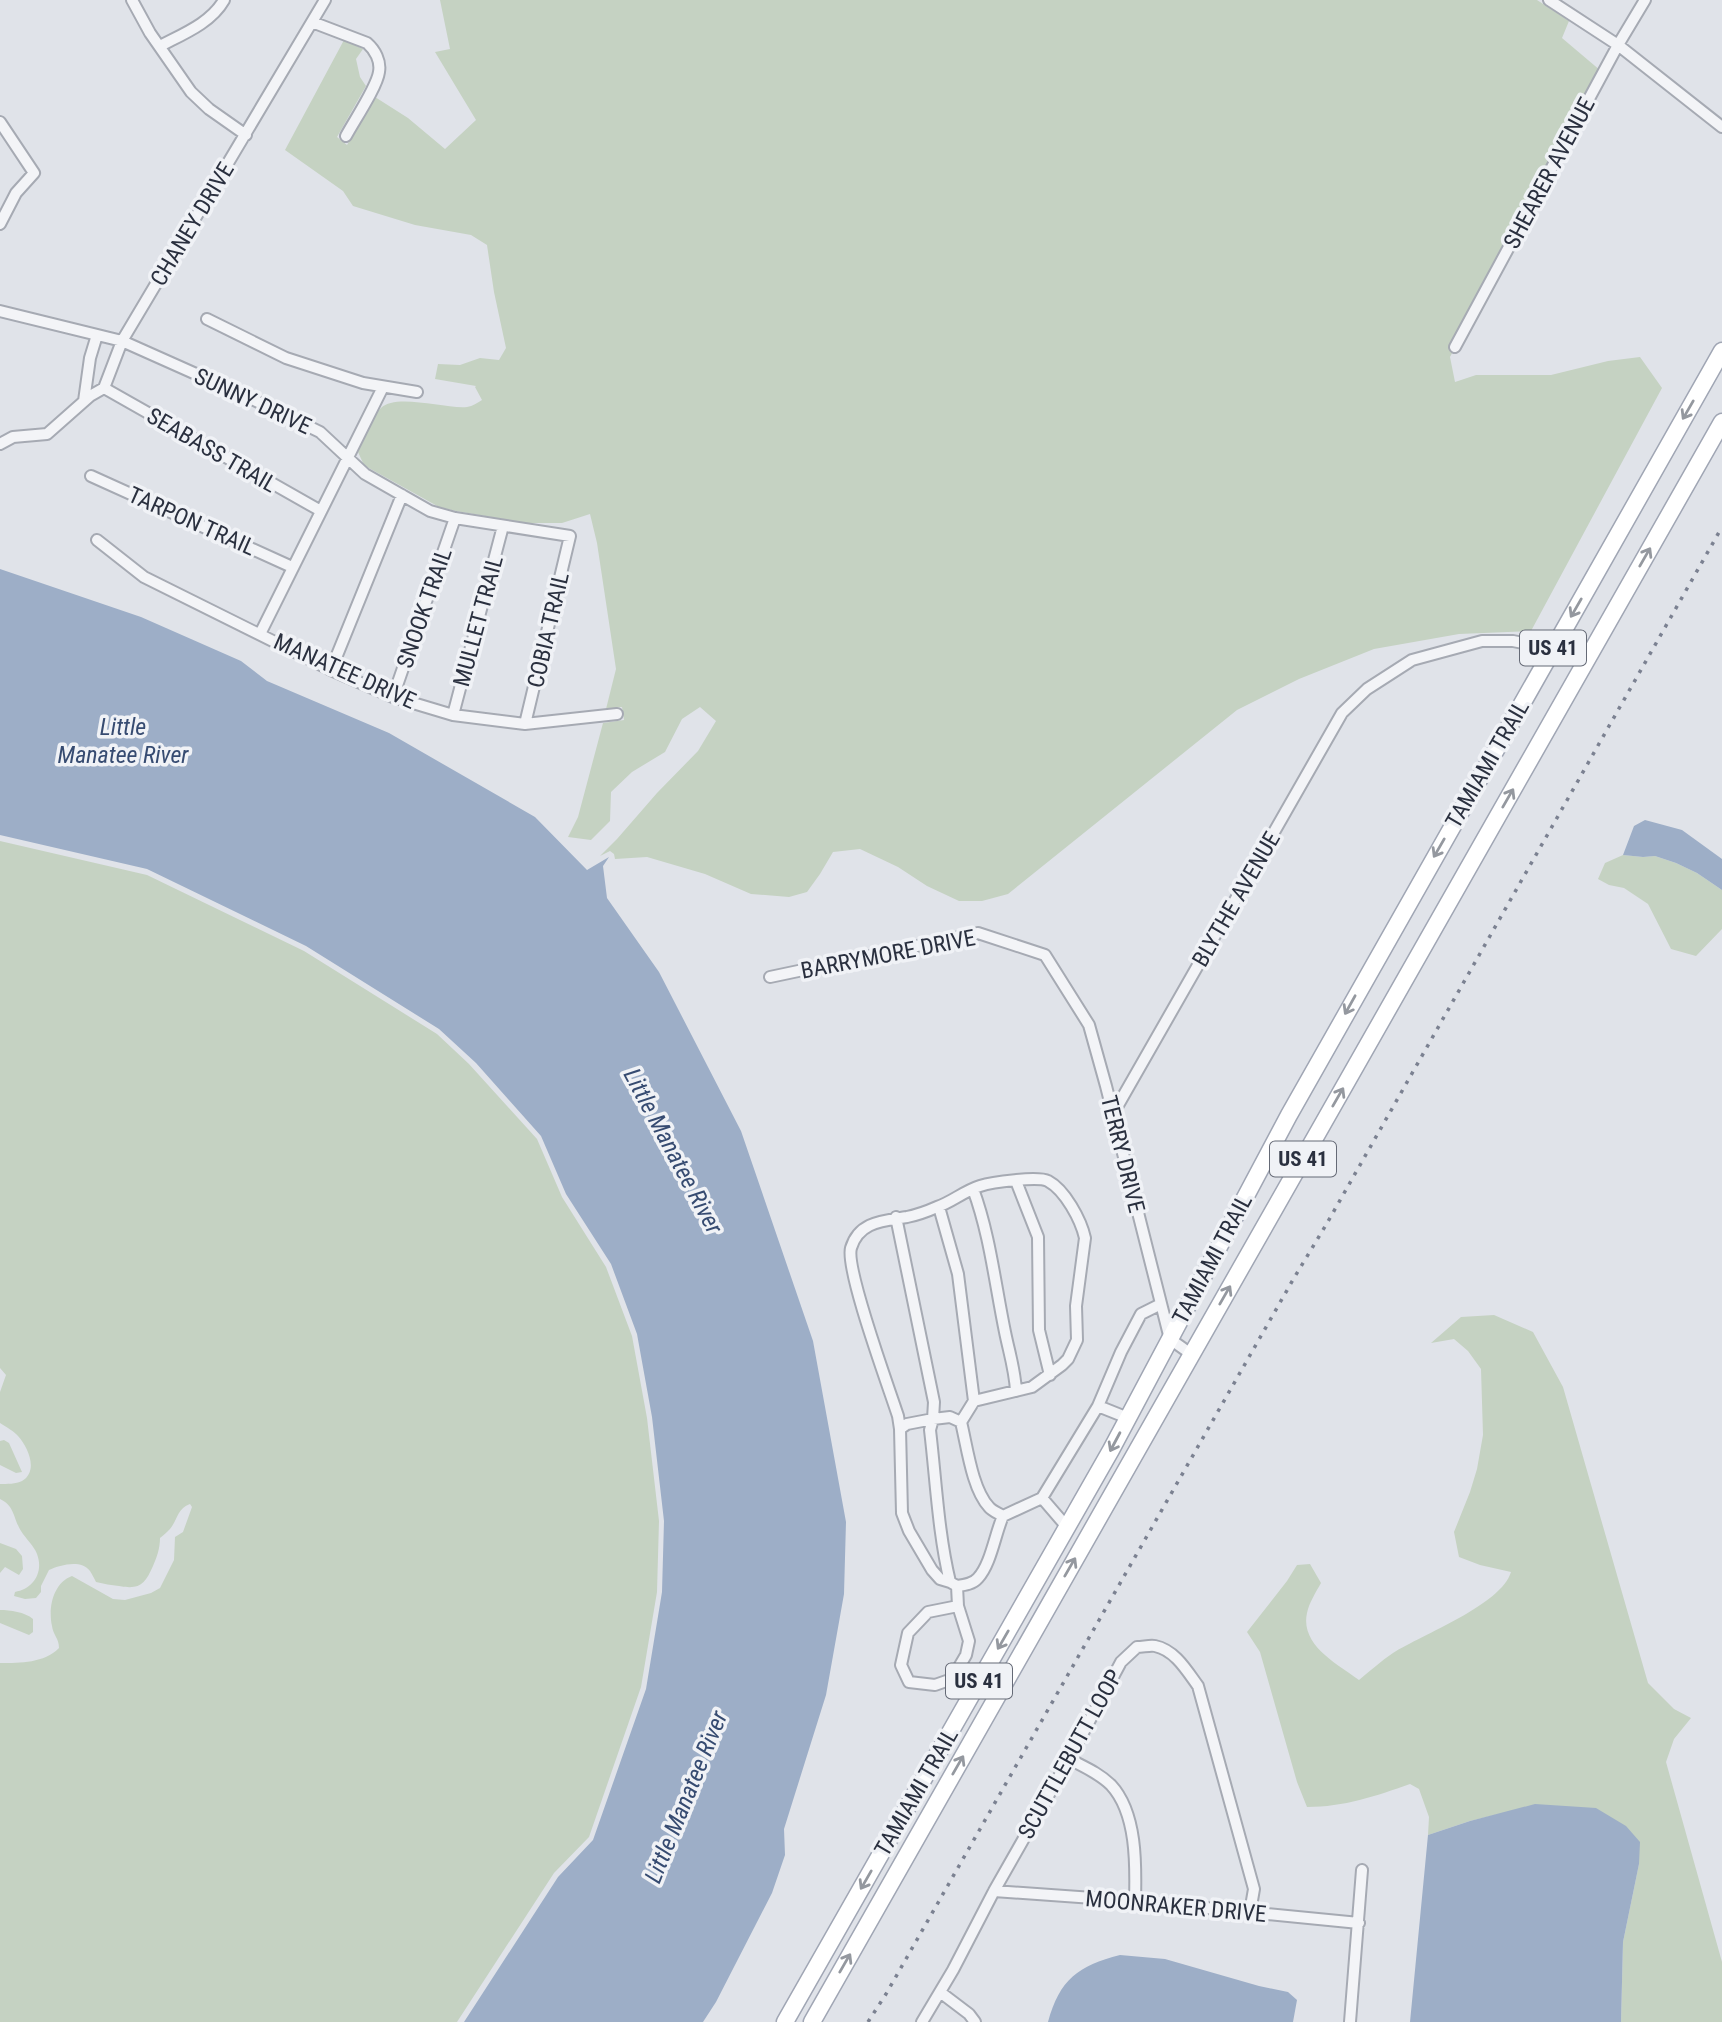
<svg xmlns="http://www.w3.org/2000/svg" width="1722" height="2022" font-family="'Roboto Condensed',sans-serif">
	<rect width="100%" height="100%" fill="#e0e3e9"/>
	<path fill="#c5d2c2" d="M440,0H1537L1569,21L1562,38L1601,71L1450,357L1455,382L1476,375H1551L1608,361L1640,357L1662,388L1531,631L1459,634L1374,649L1299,679L1237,710L1008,894L982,901H959L927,886L898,867L860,849L833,852L820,874L807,892L789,897L751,894L705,874L647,857L615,859L614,854L610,851L600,856L617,839L657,793L698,751L716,721L700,707L682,719L665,752L632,772L611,792L610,821L591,840L568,837L578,817L603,723L624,720L622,707L606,709L616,669L597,543L590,514L562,523H527L456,511L439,507L367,467L363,463L358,452C364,440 372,416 381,408C396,393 445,409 467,407C473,406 477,403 482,400L475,387L476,386L435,379L438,364L460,365L480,358L499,360L506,348L494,292L487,245L471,235L415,225L353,206L343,191L285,150L344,40L363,49L356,59L360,77L366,86L337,137L347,145L375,97L408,118L445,149L476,120L435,52L450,49Z
		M0,841L147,875L304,951L437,1034L469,1064L537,1139L562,1197L606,1267L632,1336L647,1418L659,1521L657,1592L641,1687L589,1837L554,1873L457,2022H0V1663C21,1663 44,1663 59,1648C59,1638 53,1635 52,1626C48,1608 53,1583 72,1576L113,1599L125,1600L151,1593L160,1588L174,1560L175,1537L183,1532L192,1507L190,1504C177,1509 178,1519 170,1529C167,1532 164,1535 160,1538C160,1548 157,1557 153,1566C145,1584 140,1590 119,1586C111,1585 104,1584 96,1582C94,1578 92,1574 90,1571C81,1559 60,1565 49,1570L41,1586V1592L36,1598L25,1599L14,1596L15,1592C33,1589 44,1573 37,1554C34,1546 26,1539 21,1531C13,1518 15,1506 0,1499V1484C7,1484 16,1484 22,1481C39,1471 28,1447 18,1436C14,1431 6,1427 0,1423V1392L6,1375L0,1368Z
		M1623,855L1643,857L1655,856L1676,863L1697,873L1722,890V929L1696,956L1671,949L1648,904L1624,888L1609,885L1598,879L1605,863Z
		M1494,1315L1533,1332L1563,1387L1648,1683L1674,1709L1691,1718L1674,1739L1666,1762L1722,1962V2022H1621L1623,1942L1639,1864L1499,1814L1470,1821L1428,1835L1429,1817L1419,1789L1410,1784C1376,1796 1344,1807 1307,1807L1297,1782L1260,1652L1247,1632L1287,1581L1297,1565L1310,1564L1321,1583C1316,1592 1309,1603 1307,1613C1300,1645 1337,1664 1359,1680C1370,1671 1381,1661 1393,1653C1423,1634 1501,1605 1511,1572L1480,1565L1459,1557L1454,1532L1470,1492L1477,1469L1483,1435L1481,1369L1468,1351L1454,1339L1431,1343L1461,1317Z
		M4,1440L9,1443L22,1472L16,1473L0,1465V1441Z
		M0,1543L16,1549L22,1556L23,1569L19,1575L5,1567L0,1573Z
		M0,1610C10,1610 25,1612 33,1619V1632L29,1635L0,1623Z"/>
	<path fill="#9daec7" d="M0,569L141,617L241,661L267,681L389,733L535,817L587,870L609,857L603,866L607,898L659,972L741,1131L813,1341L846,1522L844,1594L826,1695L784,1829L785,1855L772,1893L716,2002L703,2022H464L558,1877L593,1840L646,1689L662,1592L664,1521L652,1417L637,1334L611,1264L566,1194L541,1136L476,1063L439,1029L306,946L147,869L0,835Z
		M1645,820L1682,830L1722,859V890L1697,873L1676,863L1655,856L1643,857L1623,855L1634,826Z
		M1535,1804L1596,1808L1626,1826L1640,1842L1639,1864L1623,1942L1621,2022H1410L1428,1835L1470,1821Z
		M1120,1955L1165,1959L1259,1986L1288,1992L1297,2000L1293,2022H1048C1060,1979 1078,1966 1120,1955Z"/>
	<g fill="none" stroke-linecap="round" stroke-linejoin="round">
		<g stroke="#a6aab3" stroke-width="14">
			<path id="minor" d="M132,0L150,33L191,92L209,109L246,135
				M1549,0L1618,45L1722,127
				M312,22L367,43C375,50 381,61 379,72C377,87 354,121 346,136
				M160,46C183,34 211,23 224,0
				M0,122L34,173L16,193L0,224
				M0,311L122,341L252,399L320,432L365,474L430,511L455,518L570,536L525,724
				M207,319L286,358L363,383L417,392
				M1455,347L1618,45L1645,0
				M104,388L321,511
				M84,401L90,358L97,335
				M0,444L13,437L47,434L90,396L104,388L122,341L325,0
				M91,476L292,567
				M97,540L144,577L331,670L393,697L453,715L525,724L617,714
				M260,634L383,387
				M331,670L402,495
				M393,697L455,518
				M453,715L503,526
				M770,977L978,933L1045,955L1089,1025L1106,1086L1170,1339L1191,1354
				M1113,1114L1342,713L1367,689L1412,660L1482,641H1513L1552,649L1586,661
				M1016,1181L1038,1237L1039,1330L1050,1375
				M973,1189C990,1235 995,1284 1005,1332C1009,1352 1015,1370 1016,1391
				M939,1207L958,1274L974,1401
				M896,1217L934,1402L933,1419L907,1424L900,1429L902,1513L909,1531L932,1570L940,1579L950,1582
				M1098,1406L1121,1352L1141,1314L1161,1304
				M900,1429L898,1416C889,1388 845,1269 851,1248C859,1221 884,1221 907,1217C917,1215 928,1211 937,1207C952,1202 964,1191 980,1186C992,1182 1038,1176 1048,1181C1065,1190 1081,1220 1085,1238L1076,1306L1077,1340L1068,1359L1062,1365L1032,1387L974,1401L961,1422
				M1042,1498L1098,1406L1128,1418
				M1003,1516C995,1534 991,1564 978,1578C973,1584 965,1585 957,1586L950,1582C938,1532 936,1480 930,1430L933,1419L950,1417L961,1422C967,1446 972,1489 989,1507C992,1511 998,1513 1003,1516L1042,1498L1067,1527
				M957,1586L958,1606L969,1641L966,1655L952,1679L935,1685L909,1682L901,1665L908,1633L928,1612L958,1606
				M1069,1759C1084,1767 1099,1773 1111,1785C1137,1813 1136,1865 1135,1901
				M994,1891L1135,1901L1359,1923
				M940,1992L969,2014L975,2022
				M922,2022L953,1970L994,1891L1069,1759L1121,1662L1137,1647C1143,1647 1150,1645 1155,1646C1175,1650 1187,1671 1198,1686L1254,1889L1250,1912
				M1350,2022L1362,1870"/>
		</g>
		<g stroke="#a0a6b4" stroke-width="19">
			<path id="primary" d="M785,2022L1111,1450L1289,1115L1722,351
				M812,2022L1722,422"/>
		</g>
		<use href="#minor" stroke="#f3f4f7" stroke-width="10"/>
		<use href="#primary" stroke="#fff" stroke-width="16"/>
		<path stroke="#7b8191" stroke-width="3.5" stroke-dasharray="3.5 7" stroke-linecap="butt" d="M868,2022L886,1994L1294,1278L1326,1225L1722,527"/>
	</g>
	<defs><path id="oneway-shaft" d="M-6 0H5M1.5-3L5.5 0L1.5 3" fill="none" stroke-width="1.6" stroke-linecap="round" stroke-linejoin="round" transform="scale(1.75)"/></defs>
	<g stroke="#94989f">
		<use href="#oneway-shaft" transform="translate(1688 410) rotate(120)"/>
		<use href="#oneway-shaft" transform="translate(1645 557) rotate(-60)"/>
		<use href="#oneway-shaft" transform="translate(1576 608) rotate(120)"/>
		<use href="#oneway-shaft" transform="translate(1508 798) rotate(-60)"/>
		<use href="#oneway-shaft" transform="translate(1439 848) rotate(120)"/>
		<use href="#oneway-shaft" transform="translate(1350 1005) rotate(119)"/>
		<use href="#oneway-shaft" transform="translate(1338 1097) rotate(-60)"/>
		<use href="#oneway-shaft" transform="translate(1225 1295) rotate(-60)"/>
		<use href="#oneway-shaft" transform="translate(1115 1442) rotate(118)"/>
		<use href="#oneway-shaft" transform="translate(1070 1567) rotate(-60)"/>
		<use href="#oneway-shaft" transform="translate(1003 1640) rotate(120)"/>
		<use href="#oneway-shaft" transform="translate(958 1765) rotate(-60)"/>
		<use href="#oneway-shaft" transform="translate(866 1880) rotate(120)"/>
		<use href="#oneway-shaft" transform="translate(845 1963) rotate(-60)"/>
	</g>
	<g text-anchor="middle" stroke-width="7" stroke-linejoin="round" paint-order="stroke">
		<g fill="#f0f2f6" stroke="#656a76" stroke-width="2">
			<rect x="1520" y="630.5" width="66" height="35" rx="5"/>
			<rect x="1270" y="1141.5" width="66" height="35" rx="5"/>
			<rect x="946" y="1663.5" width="66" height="35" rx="5"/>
		</g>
		<g font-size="21" font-weight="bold" fill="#2a303f">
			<text x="1553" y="655">US 41</text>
			<text x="1303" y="1166">US 41</text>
			<text x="979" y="1688">US 41</text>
		</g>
		<g font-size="23" fill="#2a303f" stroke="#f0f2f6">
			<text transform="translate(1549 173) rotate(-62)" y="8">SHEARER AVENUE</text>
			<text transform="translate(192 224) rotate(-59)" y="8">CHANEY DRIVE</text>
			<text transform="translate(253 401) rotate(25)" y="8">SUNNY DRIVE</text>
			<text transform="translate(212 450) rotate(30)" y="8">SEABASS TRAIL</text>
			<text transform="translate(192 521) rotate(24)" y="8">TARPON TRAIL</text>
			<text transform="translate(424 608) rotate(-71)" y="8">SNOOK TRAIL</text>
			<text transform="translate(478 621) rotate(-75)" y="8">MULLET TRAIL</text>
			<text transform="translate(548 630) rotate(-77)" y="8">COBIA TRAIL</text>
			<text transform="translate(345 671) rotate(24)" y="8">MANATEE DRIVE</text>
			<text transform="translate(1487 764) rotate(-60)" y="8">TAMIAMI TRAIL</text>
			<text transform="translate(1236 899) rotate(-60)" y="8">BLYTHE AVENUE</text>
			<text transform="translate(888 954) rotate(-11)" y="8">BARRYMORE DRIVE</text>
			<text transform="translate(1123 1154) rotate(76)" y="8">TERRY DRIVE</text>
			<text transform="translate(1212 1259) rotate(-62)" y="8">TAMIAMI TRAIL</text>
			<text transform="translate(1070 1754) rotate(-61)" y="8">SCUTTLEBUTT LOOP</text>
			<text transform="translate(916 1792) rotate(-60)" y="8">TAMIAMI TRAIL</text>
			<text transform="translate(1176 1906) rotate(5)" y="8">MOONRAKER DRIVE</text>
		</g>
		<g font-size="24" font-style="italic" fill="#364b71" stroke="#f0f2f6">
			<text x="123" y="735">Little<tspan x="123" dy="28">Manatee River</tspan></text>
			<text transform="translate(673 1151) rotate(62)" y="8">Little Manatee River</text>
			<text transform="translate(686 1797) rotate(-68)" y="8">Little Manatee River</text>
		</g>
	</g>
</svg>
